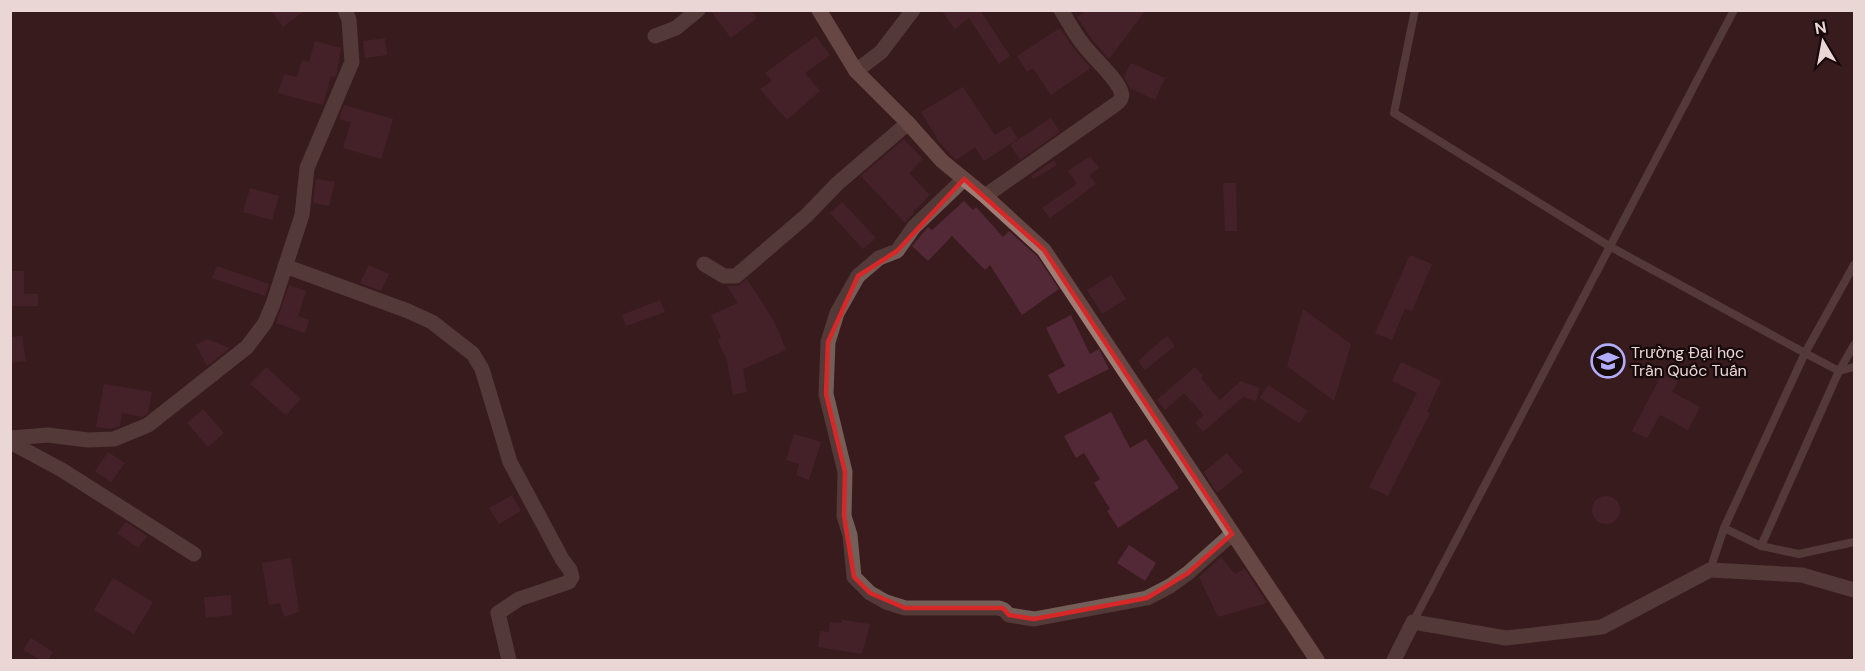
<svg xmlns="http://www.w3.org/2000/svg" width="1865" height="671" font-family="'DM Sans',sans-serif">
	<rect width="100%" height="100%" fill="#391b1d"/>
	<path fill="#532837" d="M271,10H305L283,27Z
		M710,10H751L757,18L731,38Z
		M941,10H980L1010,56L999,64L969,18L955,29Z
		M1088,10H1146L1109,59L1094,42L1077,17Z
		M1060,28L1074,49L1091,68L1051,95L1033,68L1027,72L1017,56Z
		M816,36L830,55L805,73L820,91L787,120L760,89L772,81L765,73Z
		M385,38L387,55L365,58L363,41Z
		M315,41L341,48L337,73L335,77L331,76L323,105L278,93L284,74L297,77L302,60L309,62Z
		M1131,63L1165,78L1155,100L1130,88L1124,77Z
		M963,87L995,135L1010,126L1018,139L984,161L975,147L956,160L939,142L921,112Z
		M344,105L393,119L381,159L343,148L351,122L339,119Z
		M1051,118L1060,132L1020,160L1010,145Z
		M904,139L923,159L909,173L930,195L913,212L914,213L905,223L861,176Z
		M1090,156L1099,168L1089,175L1096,184L1050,218L1042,208L1077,184L1068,171Z
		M1054,160L1057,165L1033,179L1031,176Z
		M316,179L335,182L329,206L313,203Z
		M1223,183H1236L1237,231H1225Z
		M250,188L279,196L272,220L243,212Z
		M964,201L973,210L976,207L1003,237L1009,231L1037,256L1059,289L1022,315L990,265L985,270L952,236L928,261L912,246L928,227L932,230Z
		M842,202L876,238L863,249L830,213Z
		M1410,255L1432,264L1412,311L1405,308L1392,340L1375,333Z
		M369,265L389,274L381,291L360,283Z
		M217,266L269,284L265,296L212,278Z
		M10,271H24V294H38V306H10Z
		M1111,275L1126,299L1102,314L1087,290Z
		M747,279L774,321L786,350L743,369L747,392L733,395L727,360L717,339L721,338L711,315L738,303L727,286H737Z
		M289,285L306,291L298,316L309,320L305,333L276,323Z
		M660,300L665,312L626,326L622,315Z
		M1303,309L1351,344L1334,401L1287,366Z
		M1071,315L1090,354L1099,349L1109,369L1058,394L1048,375L1065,366L1046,328Z
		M22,336L26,361L10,363V337Z
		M1167,336L1175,346L1145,370L1138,361Z
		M207,339L230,348L207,366L196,345Z
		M1401,362L1441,381L1427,412L1430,413L1388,496L1369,487L1417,393L1392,381Z
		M266,367L301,399L286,415L250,384Z
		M1195,367L1203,376L1201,378L1220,400L1241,381L1260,388L1256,401L1243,397L1203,432L1195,423L1204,415L1184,393L1165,410L1157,400Z
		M1664,370L1679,378L1672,392L1700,407L1688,430L1660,415L1647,438L1632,431Z
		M104,384L152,392L148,413L142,417L122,413L120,426L112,429L96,427Z
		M1268,385L1308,411L1299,423L1260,398Z
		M203,409L224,433L208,447L187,423Z
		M1111,412L1130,448L1146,439L1179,488L1118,528L1107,511L1110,509L1094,483L1100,479L1084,453L1076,458L1064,436Z
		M794,434L821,442L809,480L796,475L799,464L786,460Z
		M108,452L125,463L111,482L95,471Z
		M1227,453L1243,472L1217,493L1204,472Z
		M512,495L521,511L499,524L489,508Z
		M1592 510a14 14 0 1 1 28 0a14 14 0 1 1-28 0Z
		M126,522L147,536L138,548L117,533Z
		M1129,545L1156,563L1145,581L1117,563Z
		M1221,557L1235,574L1245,569L1267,603L1218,617L1199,577Z
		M291,558L299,612L284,617L280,603L269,605L262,563Z
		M113,578L153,602L134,634L94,610Z
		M231,595L232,615L206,618L204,597Z
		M842,620L870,624L862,654L818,647L820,631L829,632L830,622L841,623Z
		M31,638L53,652L48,660H41L23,650Z"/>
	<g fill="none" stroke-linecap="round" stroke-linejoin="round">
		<path stroke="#735e58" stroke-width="8" d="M1415,10L1394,113L1609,246L1805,353L1854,265
			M1724,528L1761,546L1799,554L1854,542
			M1761,546L1839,371L1854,367
			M1710,570L1724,528L1805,353L1839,371L1854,345
			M1413,622L1734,10"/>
		<path stroke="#735e58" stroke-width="15" d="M655,36L676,28L698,10
			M856,71L881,52L913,10
			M964,179L914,227L897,251L879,258L858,276L837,313L828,342L826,394L845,472L844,516L850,535L854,577L870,593L886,602L905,608H999L1004,610L1009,615L1034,619L1147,598L1170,586L1188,573L1232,534
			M985,196L1116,104C1120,101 1123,97 1121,92C1118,79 1091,56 1082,43C1074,33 1068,21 1061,10
			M704,264L724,276H736L806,216L838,183L908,123
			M285,266L408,311L432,322L473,354L482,369L510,462L562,559L570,570L572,577L569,582L519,599L498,613L509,660
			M10,438L48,435L88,440L114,439L148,425L247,347L265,323L273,304L302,215L307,168L352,62L349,20L345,10
			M10,442L62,470L194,554
			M1394,660L1413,622L1506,638L1602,627L1710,570L1802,575L1854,590"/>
		<path stroke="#a07d74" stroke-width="15" d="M819,10L856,71L908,123L942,161L985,196L1044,250L1317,660"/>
	</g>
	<path d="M0 0H1865V671H0ZM964,179L1044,250L1232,534L1188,573L1147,598L1034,619L1009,615L1003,608H905L870,593L854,577L844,516L845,472L826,394L828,342L858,276L897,251Z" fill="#391b1d" fill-opacity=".55" fill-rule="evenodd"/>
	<path fill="none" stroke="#d62828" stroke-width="4.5" stroke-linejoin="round" d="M964,179L1044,250L1232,534L1188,573L1147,598L1034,619L1009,615L1003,608H905L870,593L854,577L844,516L845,472L826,394L828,342L858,276L897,251Z"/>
	<defs>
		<g id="university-ring" transform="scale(1.725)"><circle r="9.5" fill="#170a0b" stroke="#b2adf9" stroke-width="1.5"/><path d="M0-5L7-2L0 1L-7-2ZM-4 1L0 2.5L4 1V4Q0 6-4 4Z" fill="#b2adf9"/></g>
	</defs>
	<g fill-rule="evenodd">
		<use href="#university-ring" x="1608" y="361"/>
	</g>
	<g text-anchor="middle" stroke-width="4.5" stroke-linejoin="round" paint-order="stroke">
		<g font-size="16" fill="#ebd6d6" stroke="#170a0b" text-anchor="start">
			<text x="1631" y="358">Trường Đại học<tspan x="1631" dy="18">Trần Quốc Tuấn</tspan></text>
		</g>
	</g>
	<rect width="1865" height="671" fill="none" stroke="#ebd6d6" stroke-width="24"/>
	<g transform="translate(1823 42) rotate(350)" stroke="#170a0b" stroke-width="4.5" paint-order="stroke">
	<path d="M0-4.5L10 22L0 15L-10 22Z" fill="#ebd6d6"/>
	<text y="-9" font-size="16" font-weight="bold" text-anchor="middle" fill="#ebd6d6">N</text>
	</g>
</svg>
